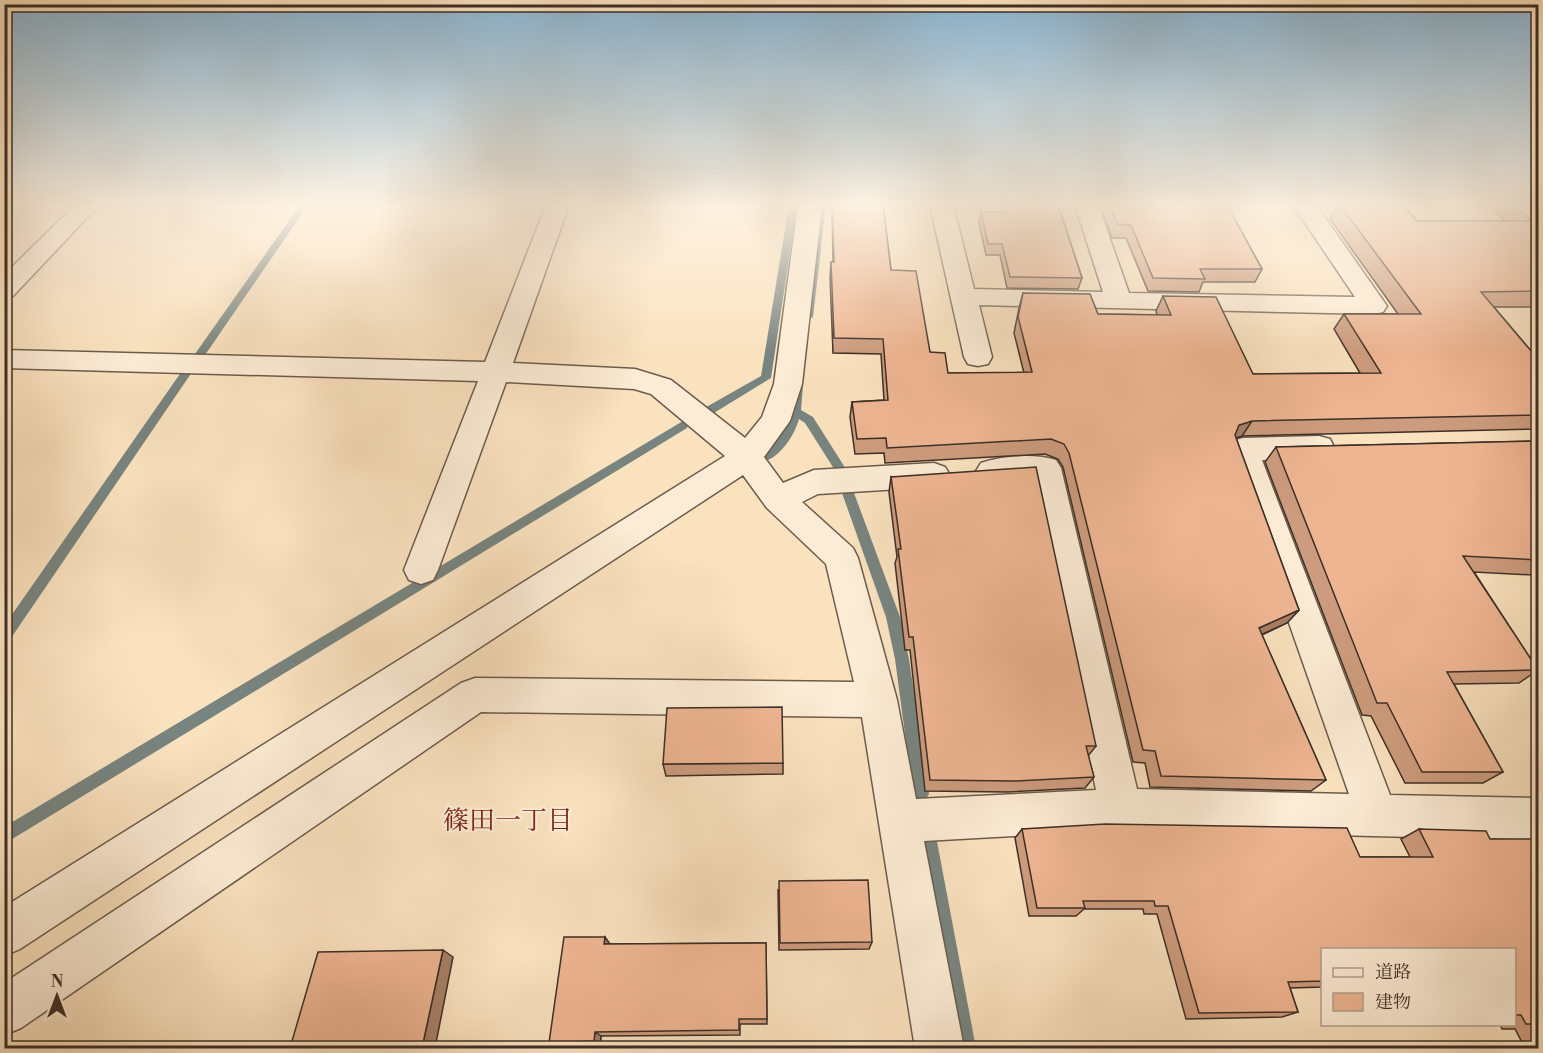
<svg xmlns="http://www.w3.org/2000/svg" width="1543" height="1053" font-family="'Libre Bodoni','Noto Serif JP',serif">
	<rect width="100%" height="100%" fill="#fae2bf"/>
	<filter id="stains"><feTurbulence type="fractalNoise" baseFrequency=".00333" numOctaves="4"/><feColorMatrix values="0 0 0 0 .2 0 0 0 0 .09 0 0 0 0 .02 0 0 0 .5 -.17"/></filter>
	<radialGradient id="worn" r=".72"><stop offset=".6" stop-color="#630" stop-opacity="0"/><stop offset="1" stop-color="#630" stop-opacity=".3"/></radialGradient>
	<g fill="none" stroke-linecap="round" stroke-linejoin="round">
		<path fill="#78847f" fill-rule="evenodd" d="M300,205H308L203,358H195V354Z
			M789,205H797L771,378L709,416H701L700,413L701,410L761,376Z
			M818,205H826L813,317L808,320L803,317Z
			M186,370L191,373L190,375L9,641L4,643V626L182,371Z
			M798,381L803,385L801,410L813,417L844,466L846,469L844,472H836L805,423L799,419C795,434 782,454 768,460L762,456L780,436L787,424L793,385Z
			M683,421L687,422L688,425L687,428L4,844V827Z
			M848,489L854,493L900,617L909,659L929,794L926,799L921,801L916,799L913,794L895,659L886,617L842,493Z
			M927,823L932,826L935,831L976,1048H958L919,831L922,826Z"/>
		<g stroke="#6c5c4d" stroke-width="3">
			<path id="street" d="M75,205H99L13,296L4,298V275Z
				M546,205H569L513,363L635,369L671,380L745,438L762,417L774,384L798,205H822L802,384L790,421L764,457L783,483L814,470L934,463L945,467L950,475L945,483L934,487L818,494L802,502L853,548L858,558L897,700L916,799L1096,790L1032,480L992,483L981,479L976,471L981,463C1002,456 1035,453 1056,460L1061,468L1137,789L1349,794L1228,449L1232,441L1243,438L1319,436L1330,439L1334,447L1330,455L1319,458L1262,460L1390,795L1538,798V840L1121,830L924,841L964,1048H915L862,717L481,712L21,1028L4,1035V983L461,683L475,678L854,682L826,564L767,508L743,475L20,949L4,956V907L725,456L651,394L634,389L506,382L438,570L433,580L421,584L409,580L404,570L478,381L4,368V350L485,362Z
				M930,205H953L974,289L1103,292L1075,205H1098L1129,293L1355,297L1293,205H1316L1387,306L1383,312L1374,314L979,305L992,357L988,364L978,366L968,364L964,357Z"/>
		</g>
		<use href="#street" fill="#fcecd5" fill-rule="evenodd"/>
	</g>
	<path fill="#cd9c7e" stroke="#3d2f27" stroke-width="1.5" d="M832,205H883L891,270L930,352L948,373H1024L1014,333L1019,308L1023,293L1098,314L1157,315L1156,311L1163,296L1253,374L1360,373L1334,329L1344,314H1398L1330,219L1338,205H1403L1417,221H1504L1494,210L1497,205H1539V307H1494L1537,358H1539V429L1242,436L1236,438L1299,610L1287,623L1262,635L1326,780L1311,791L1150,787L1145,763L1133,762L1063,467L1058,459L1045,454L885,463L884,453L855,454L850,417L852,402L884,400L881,354L833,353L830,278L831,262H833Z
		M1001,205H1058L1082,278L1078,289L1007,288L1000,255H986L979,223L981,212H1001L1000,209Z
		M1100,205H1227L1262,269L1255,282H1203L1199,292L1148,291L1126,238H1112Z
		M1539,441V582L1533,575L1474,572L1538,670L1519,683L1454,684L1503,772L1483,783H1405L1371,716L1362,715L1265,462L1276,447Z
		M891,477L1096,746L1088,756L1094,777L1085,788L1007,792L925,791L910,650H905L895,563L897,557L889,492Z
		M783,763V774L666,776L663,764Z
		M1022,829L1360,857H1410L1401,839L1419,829L1490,839L1539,841V1048H1525L1515,1029H1502L1500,1024H1515V950H1323V987L1290,988L1298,1012L1282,1017L1186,1019L1157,914H1144L1143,909H1084L1076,916H1029L1015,838Z
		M778,890L872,942L869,949L779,950Z
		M766,943L767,1024H740V1035L601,1036L600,1046L557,1047L549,1043L610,944Z"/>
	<path fill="#a77f66" stroke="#3d2f27" stroke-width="1.5" d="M1252,421L1242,436L1230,440L1239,425Z
		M1299,610L1287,623L1247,641L1259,628Z
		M605,937L610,944H604Z
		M443,950L453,957L435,1048H422Z
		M595,1032L601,1036L600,1046L594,1041Z"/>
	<path fill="#eeb592" stroke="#3d2f27" stroke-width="1.5" d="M832,205H883L891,270L916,271L930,352L945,353L948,373L1032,372L1018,317L1023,293L1090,294L1098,314L1171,315L1163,296L1216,297L1253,374L1381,373L1344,314H1421L1340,205H1403L1417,221H1531L1515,205H1539V291L1481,292L1537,358H1539V415L1252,421L1239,425L1235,435L1299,610L1259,628L1326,780L1161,776L1155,751L1143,750L1069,453L1064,444L1051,439L887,448L886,438L857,439L852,402L888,400L883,339L834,338L831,262H834Z
		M1005,205H1058L1082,278L1010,277L1002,244H988L981,212L1007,213Z
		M1110,205H1227L1262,269H1200L1205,279L1153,278L1131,225L1117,224Z
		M1539,441V560L1463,556L1538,670L1447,672L1503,772H1422L1387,703H1377L1276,447Z
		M1036,467L1096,746H1086L1094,777L1014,781L930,780L913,637H909L898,549H901L891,477Z
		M782,707L783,763L663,764L667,708Z
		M1105,824L1347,828L1360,857H1433L1419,829L1486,831L1490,839H1537L1539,841V1024H1526L1521,1015H1515V950H1323V981L1288,982L1298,1012L1199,1013L1168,906H1155L1154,901H1083L1085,908H1037L1022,829Z
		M868,880L872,942L780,943L779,881Z
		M564,937H605L604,944L766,943L767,1019H739V1030L595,1032L594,1041L549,1043Z
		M443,950L422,1048H290L318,952Z"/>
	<linearGradient id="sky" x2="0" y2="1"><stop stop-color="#8bb7d5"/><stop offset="0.58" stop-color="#fdf2e2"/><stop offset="1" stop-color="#fdf2e2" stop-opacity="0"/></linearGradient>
	<rect width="1543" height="353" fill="url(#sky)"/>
	<g text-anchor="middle" stroke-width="4.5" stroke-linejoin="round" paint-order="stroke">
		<g font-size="26" fill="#7a1f14" stroke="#fcecd5">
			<text x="508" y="829">篠田一丁目</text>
		</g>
	</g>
	<rect width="1543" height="1053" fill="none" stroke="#fae2bf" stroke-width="24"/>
	<rect x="6" y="6" width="1531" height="1041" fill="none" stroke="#3d2f27" stroke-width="3"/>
	<rect x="12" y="12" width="1519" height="1029" fill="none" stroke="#3d2f27" stroke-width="1.5"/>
	<rect x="1321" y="948" width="195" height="78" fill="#fcecd5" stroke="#b0a08f" stroke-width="1.5"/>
	<rect x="1333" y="968" width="30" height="9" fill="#fcecd5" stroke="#b0a08f" stroke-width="1.5"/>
	<text x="1375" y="978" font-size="18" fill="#3d2f27">道路</text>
	<rect x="1333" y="993" width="30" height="18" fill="#eeb592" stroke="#b0a08f" stroke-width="1.5"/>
	<text x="1375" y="1008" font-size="18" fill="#3d2f27">建物</text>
	<g transform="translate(57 996)" stroke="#fcecd5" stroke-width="4.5" paint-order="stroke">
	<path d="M0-4.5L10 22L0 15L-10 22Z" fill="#3d2f27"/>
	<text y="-9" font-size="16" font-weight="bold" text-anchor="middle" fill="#3d2f27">N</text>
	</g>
	<rect width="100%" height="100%" filter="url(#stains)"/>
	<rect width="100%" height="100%" fill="url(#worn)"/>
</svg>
